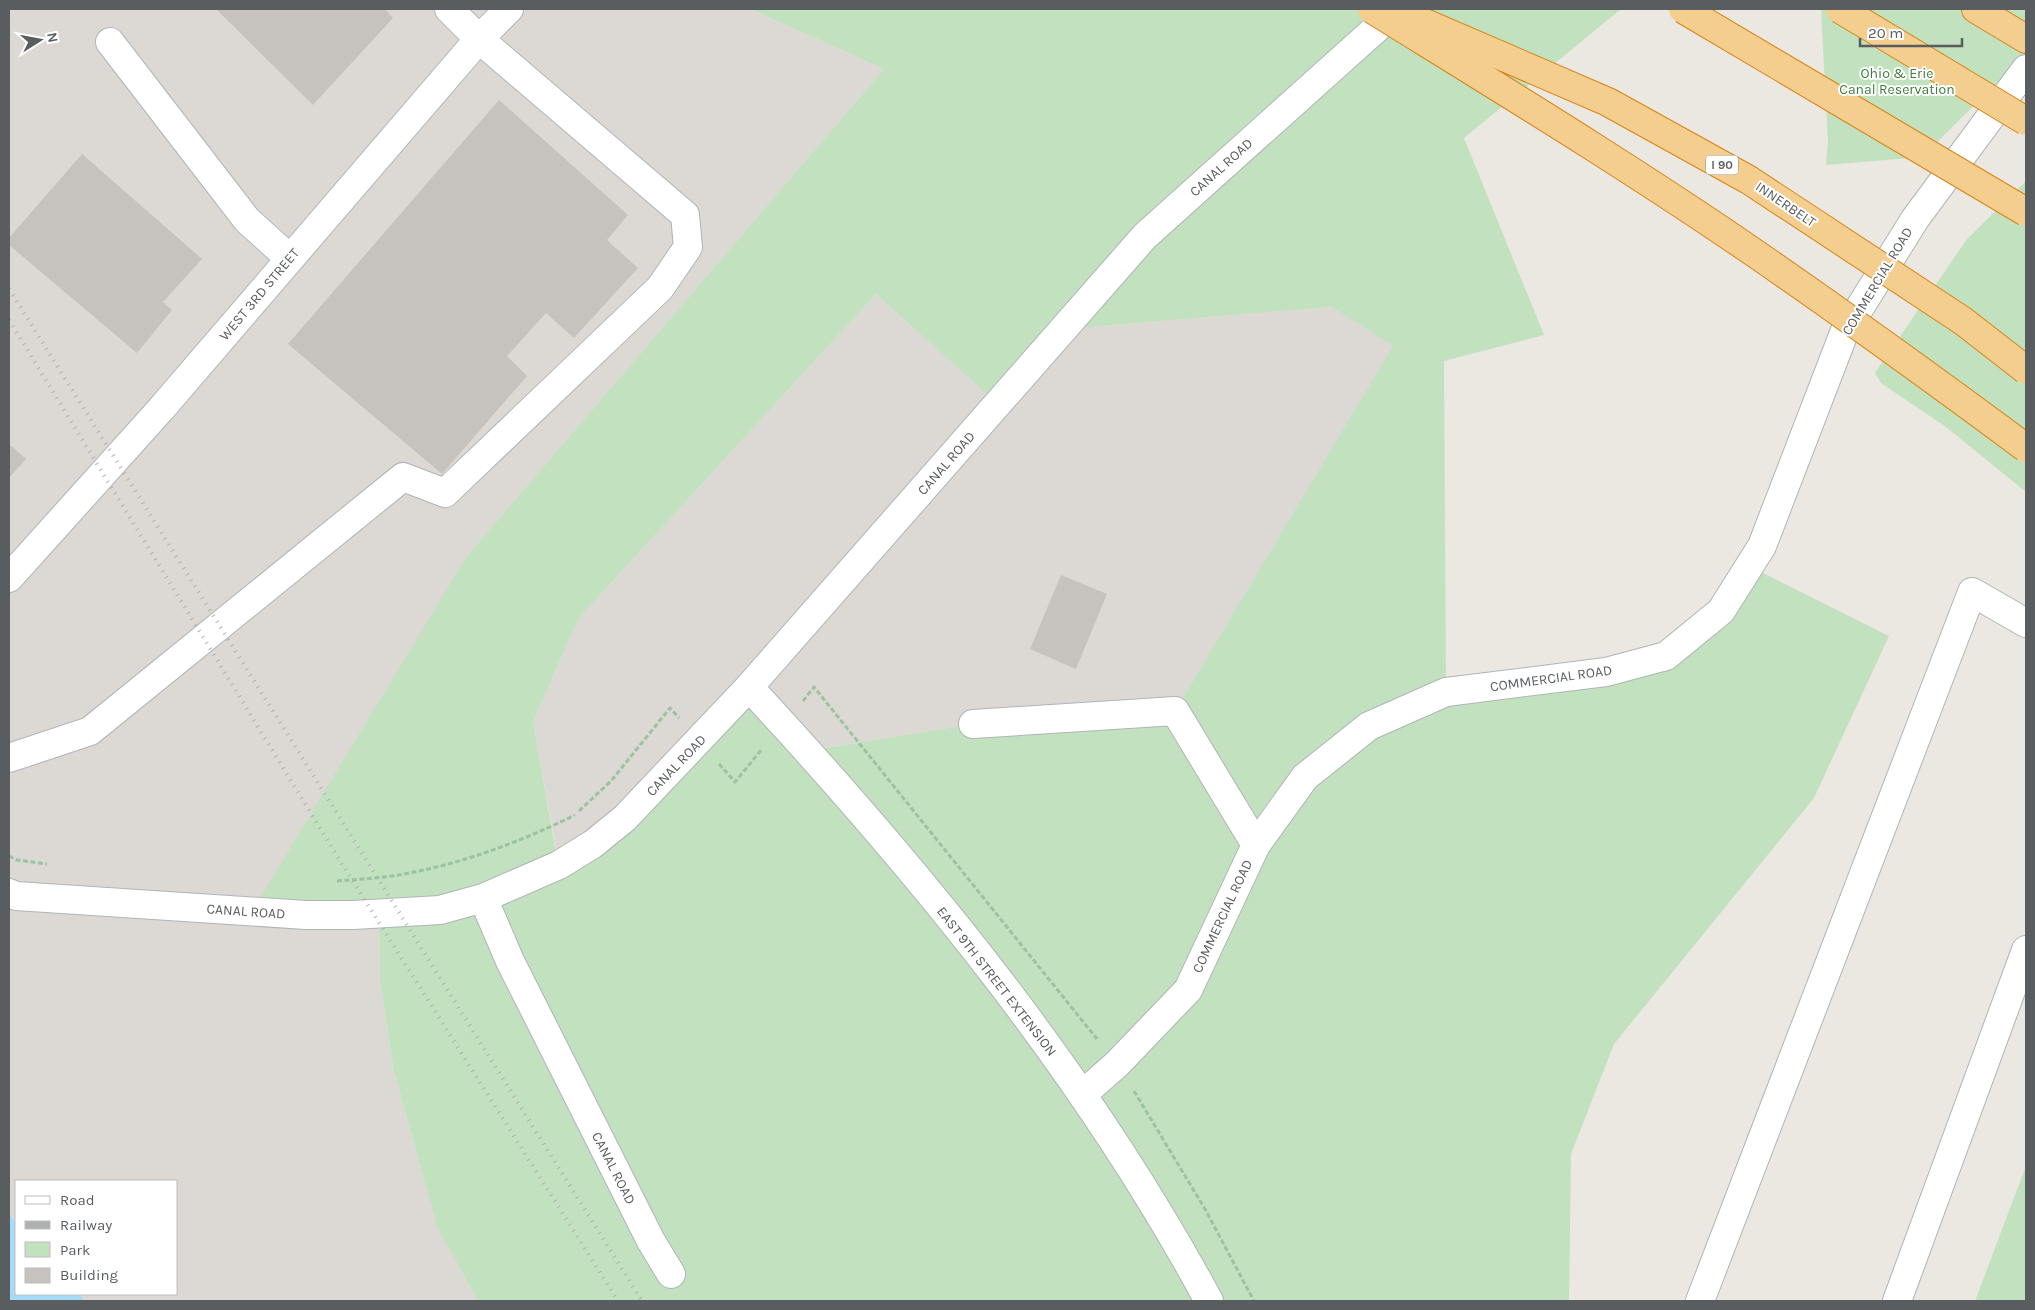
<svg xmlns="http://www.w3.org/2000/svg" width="2035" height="1310" font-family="Karla,sans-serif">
	<rect width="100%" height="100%" fill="#ebe7e1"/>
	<path fill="#dcd9d5" d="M9,9H750L884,69L467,556L379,922L380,981L394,1071L437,1227L478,1301H84L80,1294H176V1181H16V1223L9,1214Z
		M876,294L998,403L1064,329L1332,307L1394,346L1175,711L973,724L807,751L559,865L533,722L578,619Z"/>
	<path fill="#c2e1bf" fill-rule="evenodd" d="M750,9H1621L1464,138L1544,335L1444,361L1446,692L1666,656L1749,566L1889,636L1814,798L1614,1044L1571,1154L1569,1301H478L437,1227L394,1071L380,981L379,922L252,911L467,556L884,69ZM876,294L998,404L1064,329L1332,307L1393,346L1175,711L973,724L808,751L749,687L558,864L533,722L578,619Z
		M1821,9H2026V54L1922,157L1826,165L1828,141Z
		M2026,181V492L1946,427L1881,383L1875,373L1967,239Z
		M2026,1166V1301H1975Z"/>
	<path fill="#a4dcf7" d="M9,1214L16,1223V1294H80L84,1301H9Z"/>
	<path fill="#c6c2bd" d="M216,9H385L393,18L313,105Z
		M499,100L628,215L607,240L638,268L574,338L546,313L507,356L527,376L442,474L288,344Z
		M82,154L202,259L163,302L172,310L137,353L9,245V238Z
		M9,444L26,459L9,478Z
		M1061,575L1107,594L1076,669L1030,649Z"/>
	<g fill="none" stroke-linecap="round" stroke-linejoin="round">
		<g stroke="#b1b4b7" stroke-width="30">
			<path id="minor" d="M110,42L247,220L289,258
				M9,578L161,409L479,39L509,9
				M749,687C923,875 1087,1075 1209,1301
				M973,724L1175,711L1256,845
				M9,758L90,731L403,477L445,493L660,288L688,247L685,215L479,39L449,9
				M9,893L16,896L306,915H353L440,910L483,898L559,865L593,844L625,818L749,687L1145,236L1398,9
				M483,898L510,961L651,1241L671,1274
				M1083,1094L1117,1064L1188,990L1256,845L1305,777L1369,726L1446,692L1606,672L1666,656L1721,611L1762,546L1844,333L1915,219L2026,69
				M1700,1301L1972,592L2026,623
				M1897,1301L2026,950"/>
		</g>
		<g stroke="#d88413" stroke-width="30">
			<path id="highway" d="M1976,9L2026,39"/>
		</g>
		<path stroke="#9ac3a1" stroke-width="3" stroke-dasharray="5 2.5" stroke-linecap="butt" d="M803,701L814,687L1097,1039
			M719,764L735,782L762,749
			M579,811L611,781L670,708L679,718
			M9,856L17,860L47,864
			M337,881C361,879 386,878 409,873C467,862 522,841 575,815
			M1134,1091L1205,1209L1254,1301"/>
		<use href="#minor" stroke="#fff" stroke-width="28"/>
		<use href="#highway" stroke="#f3ce8f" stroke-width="28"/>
		<path stroke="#afb0b0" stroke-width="4" stroke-dasharray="1 6" stroke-linecap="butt" d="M9,289L642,1301
			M9,320L337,856L618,1301"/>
		<g stroke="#d88413" stroke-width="30" stroke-linecap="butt">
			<path id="highway-bridge" d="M1372,9C1501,89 1631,168 1756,254C1847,317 1937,382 2026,448
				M1683,9L2026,212
				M1840,9L2026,121
				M1411,17L1608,102L1749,180L1963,321L2026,370"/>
		</g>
		<use href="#highway-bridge" stroke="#f3ce8f" stroke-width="28"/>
	</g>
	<g text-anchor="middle" stroke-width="4" stroke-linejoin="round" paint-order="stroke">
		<rect fill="#fff" stroke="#8b8e90" stroke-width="1" x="1706" y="155.5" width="32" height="19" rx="4"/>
		<g font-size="12" font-weight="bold" fill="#595d60">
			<text x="1722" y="169">I 90</text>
		</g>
		<g font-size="14" fill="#3f7e3b" stroke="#fff">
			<text x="1897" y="78">Ohio &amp; Erie<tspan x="1897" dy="16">Canal Reservation</tspan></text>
		</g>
		<g font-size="14" fill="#595d60" stroke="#fff">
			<text transform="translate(1221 167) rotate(-42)" y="5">CANAL ROAD</text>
			<text transform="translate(1786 204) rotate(34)" y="5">INNERBELT</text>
			<text transform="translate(1877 281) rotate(-59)" y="5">COMMERCIAL ROAD</text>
			<text transform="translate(259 294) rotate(-50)" y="5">WEST 3RD STREET</text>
			<text transform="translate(946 463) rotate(-49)" y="5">CANAL ROAD</text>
			<text transform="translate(1551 678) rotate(-8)" y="5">COMMERCIAL ROAD</text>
			<text transform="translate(676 765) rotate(-46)" y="5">CANAL ROAD</text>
			<text transform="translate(246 911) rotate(4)" y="5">CANAL ROAD</text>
			<text transform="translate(1222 916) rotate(-65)" y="5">COMMERCIAL ROAD</text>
			<text transform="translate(997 981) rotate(52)" y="5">EAST 9TH STREET EXTENSION</text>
			<text transform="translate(614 1168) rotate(63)" y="5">CANAL ROAD</text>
		</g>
	</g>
	<rect width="2035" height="1310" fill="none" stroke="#595d60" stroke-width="20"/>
	<rect x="15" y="1180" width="162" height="115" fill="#ffffff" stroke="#bdbebf"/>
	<rect x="25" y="1196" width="25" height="8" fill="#ffffff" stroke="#bdbebf"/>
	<text x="60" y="1205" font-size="15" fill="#595d60">Road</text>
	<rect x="25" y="1221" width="25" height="8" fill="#afb0b0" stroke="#bdbebf"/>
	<text x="60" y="1230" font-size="15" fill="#595d60">Railway</text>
	<rect x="25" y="1242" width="25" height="15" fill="#c2e1bf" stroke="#bdbebf"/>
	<text x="60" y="1255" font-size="15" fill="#595d60">Park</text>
	<rect x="25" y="1268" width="25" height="15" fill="#c6c2bd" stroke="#bdbebf"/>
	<text x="60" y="1280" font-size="15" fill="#595d60">Building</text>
	<g transform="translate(40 40) rotate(79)" stroke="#ffffff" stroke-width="4" paint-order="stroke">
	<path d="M0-4L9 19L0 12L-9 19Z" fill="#595d60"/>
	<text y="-8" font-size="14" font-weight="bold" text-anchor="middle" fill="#595d60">N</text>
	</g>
	<path d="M1860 38v8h102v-8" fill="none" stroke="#595d60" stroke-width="2.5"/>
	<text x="1868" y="38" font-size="15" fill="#595d60" stroke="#ffffff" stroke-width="4" paint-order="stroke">20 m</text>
</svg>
